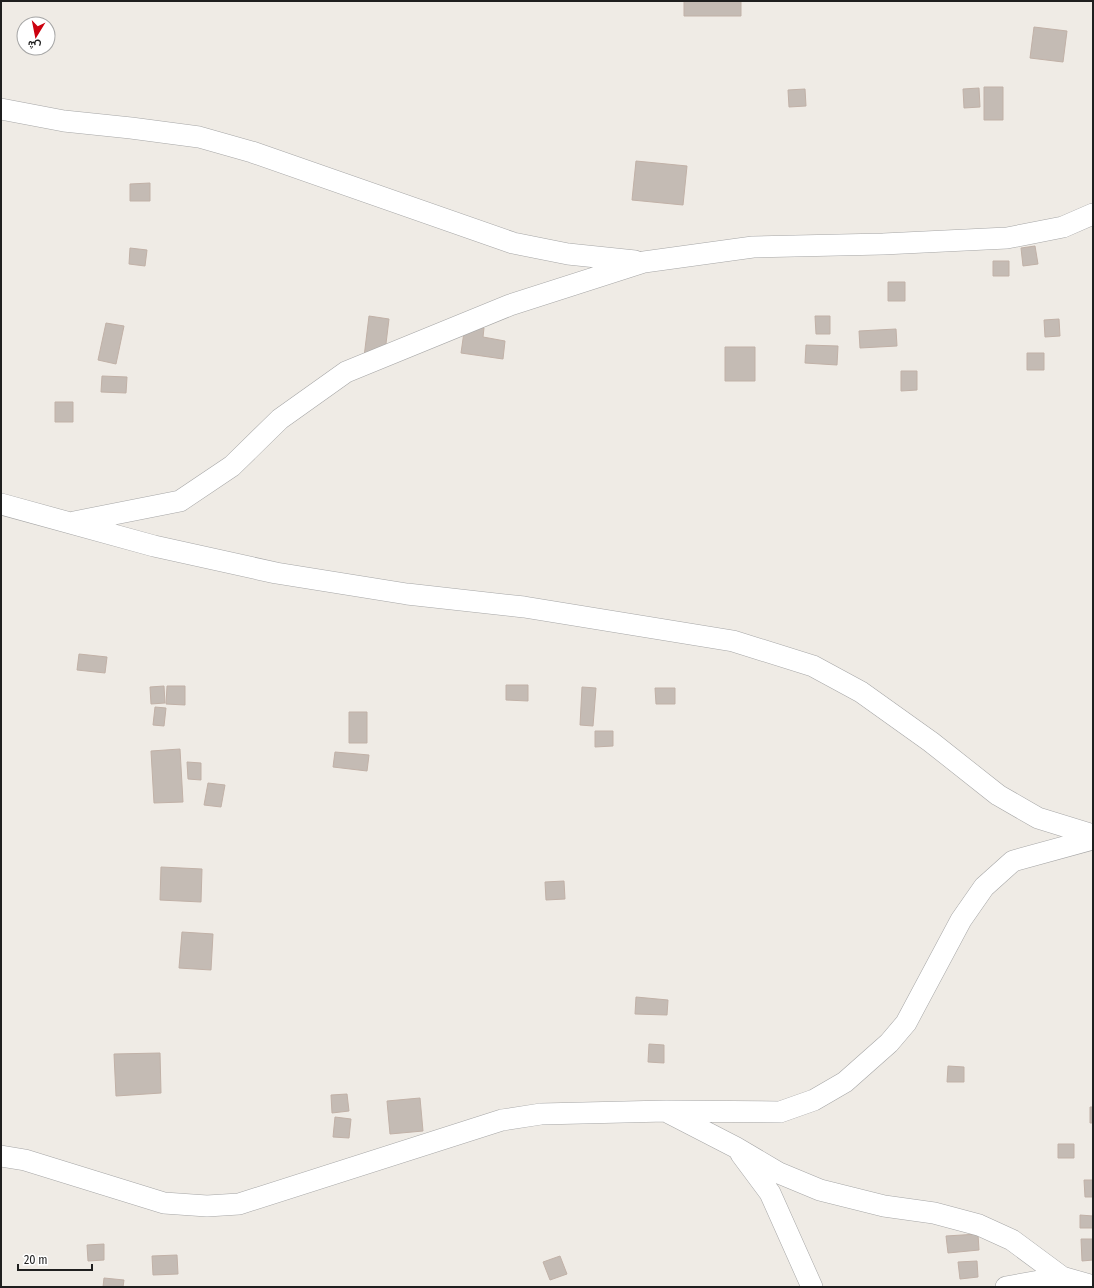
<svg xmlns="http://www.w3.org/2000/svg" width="1094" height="1288" font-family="'Fira Sans Condensed',Vazirmatn,sans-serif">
	<rect width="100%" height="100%" fill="#efebe5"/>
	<path fill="#c4bbb4" stroke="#c1b1a7" d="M684,1H741V16H684Z
		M1034,27L1067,31L1063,62L1030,58Z
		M984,87H1003V120H984Z
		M979,88L980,107L964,108L963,89Z
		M805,89L806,106L789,107L788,90Z
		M636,161L687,166L683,205L632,200Z
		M150,183V201H130V184Z
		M1035,246L1038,264L1023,266L1021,248Z
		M130,248L147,250L145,266L129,264Z
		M993,261H1009V276H993Z
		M888,282H905V301H888Z
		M369,316L389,319L384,360L364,357Z
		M815,316H830V334H816Z
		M1059,319L1060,336L1045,337L1044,320Z
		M106,323L124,326L116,364L98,360Z
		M465,325L484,328L483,337L505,341L503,359L461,353Z
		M896,329L897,346L860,348L859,331Z
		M806,345L838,346L837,365L805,363Z
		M725,347H755V381H725Z
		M1027,353H1044V370H1027Z
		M901,371H917V390L901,391Z
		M102,376L127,377L126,393L101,392Z
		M55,402H73V422H55Z
		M79,654L107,657L105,673L77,670Z
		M506,685H528V701L506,700Z
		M164,686L165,703L151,704L150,687Z
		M167,686H185V705L166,704Z
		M582,687L596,688L593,726L580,725Z
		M655,688H675V704H656Z
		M155,707L166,708L164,726L153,725Z
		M349,712H367V743H349Z
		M595,731H613V746L595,747Z
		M180,749L183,802L154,803L151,751Z
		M335,752L369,755L367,771L333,767Z
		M187,762L201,763V780L188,779Z
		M208,783L225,785L221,807L204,805Z
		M161,867L202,869L201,902L160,900Z
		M564,881L565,899L546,900L545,882Z
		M182,932L213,934L211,970L179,968Z
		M636,997L668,1000L667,1015L635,1014Z
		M649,1044L664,1045V1063L648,1062Z
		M160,1053L161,1093L116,1096L114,1054Z
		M948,1066L964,1067V1082H947Z
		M347,1094L349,1111L332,1113L331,1095Z
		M420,1098L423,1131L390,1134L387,1101Z
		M1090,1107H1093V1123H1090Z
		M335,1117L351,1119L349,1138L333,1137Z
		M1058,1144H1074V1158H1058Z
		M1084,1180H1093V1197H1085Z
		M1080,1215L1093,1216V1228H1080Z
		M978,1234L979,1250L948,1253L946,1236Z
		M1081,1239H1093V1260L1082,1261Z
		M104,1244V1260L88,1261L87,1245Z
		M177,1255L178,1274L153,1275L152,1256Z
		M560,1256L567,1274L550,1280L543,1262Z
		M977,1261L978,1277L960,1279L958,1262Z
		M104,1278L124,1280L123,1287H103Z"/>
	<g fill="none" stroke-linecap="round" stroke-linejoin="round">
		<g stroke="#a6a6a6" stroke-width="22">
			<path id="minor" d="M1,109L64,121L131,128L199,137L252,152L513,243L568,254L635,261
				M1,504L154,546L276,573L407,594L524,607L733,641L813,666L861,692L931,742L998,795L1038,818L1093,835
				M74,522L180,501L232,466L280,419L346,372L510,305L644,262L753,247L883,244L1007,238L1063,227L1093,214
				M669,1113L735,1147L779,1173L820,1190L884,1206L934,1213L979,1225L1012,1240L1062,1277L1093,1286
				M741,1154L770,1193L812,1287
				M1,1156L25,1160L164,1203L207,1206L239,1204L502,1120L541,1114L666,1111L780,1112L814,1100L845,1082L889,1043L906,1023L961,920L984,887L1013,861L1093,839
				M1006,1287L1062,1277"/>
		</g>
		<use href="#minor" stroke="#fff" stroke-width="21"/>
	</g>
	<rect width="1094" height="1288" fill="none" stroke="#1f1f1f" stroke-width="4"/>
	<g transform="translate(36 36) rotate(190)"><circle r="19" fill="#ffffff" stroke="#a5a5a5"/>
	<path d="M0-3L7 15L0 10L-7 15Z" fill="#cc010e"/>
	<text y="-6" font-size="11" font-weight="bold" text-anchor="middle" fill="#1f1f1f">ش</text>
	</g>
	<path d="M18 1264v6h74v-6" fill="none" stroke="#1f1f1f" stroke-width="2"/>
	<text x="24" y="1264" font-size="12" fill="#1f1f1f" stroke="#ffffff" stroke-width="3" paint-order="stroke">20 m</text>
</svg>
